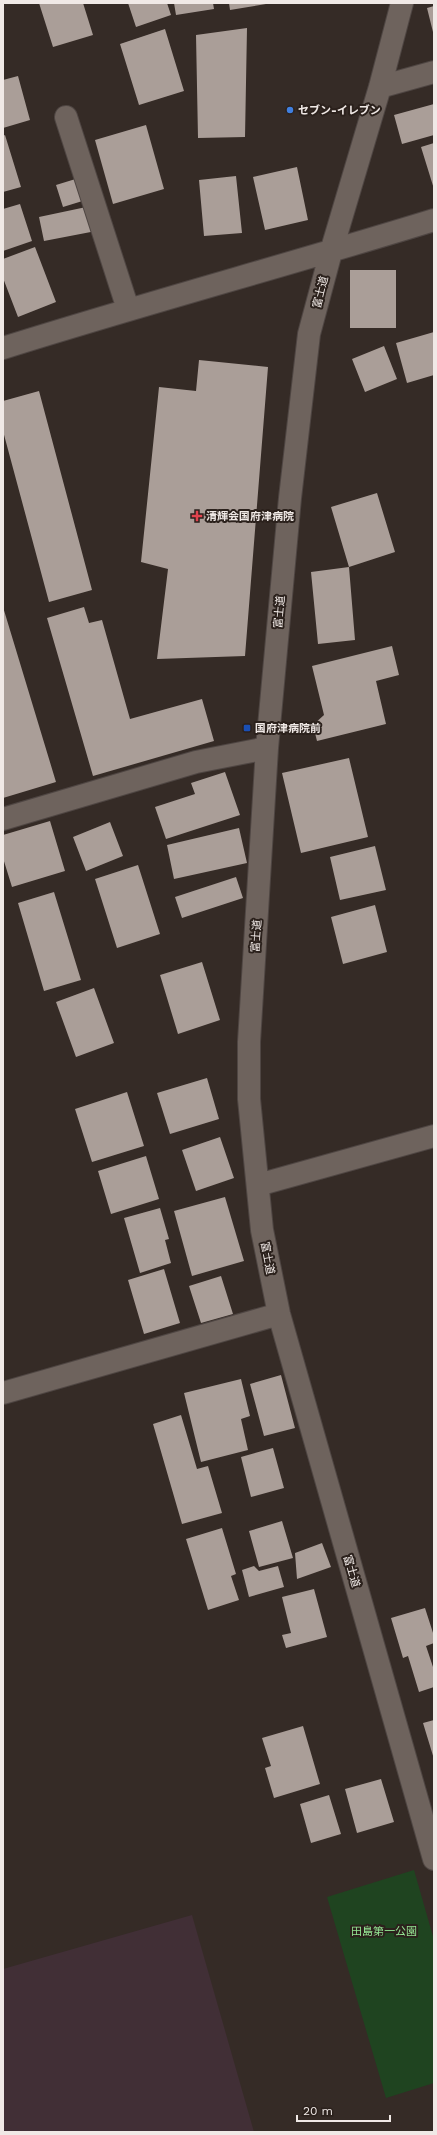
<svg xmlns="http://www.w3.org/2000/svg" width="437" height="2135" font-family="'Work Sans','Noto Sans JP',sans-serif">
	<rect width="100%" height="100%" fill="#352b26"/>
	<path fill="#412f36" d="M192,1915L254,2132H3V1969Z"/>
	<path fill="#1f4420" d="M414,1870L434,1940V2083L386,2098L327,1897Z"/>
	<path fill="#aa9e98" d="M39,3H83L93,35L53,47Z
		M128,3H167L171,15L136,27Z
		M174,3H213L214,9L176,15Z
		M229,3H266V4L230,10Z
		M434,6V32H433L427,8Z
		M247,28L245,137L198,138L196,35Z
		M165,29L184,91L139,105L120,44Z
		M18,76L30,120L3,128V80Z
		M434,104V135L402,144L394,115Z
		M146,125L164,189L113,204L95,140Z
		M5,135L21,187L3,192V136Z
		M434,143V189L421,147Z
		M297,167L308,220L265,230L253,177Z
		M236,176L242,233L204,236L199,180Z
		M82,177L89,199L63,207L56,185Z
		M20,204L32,241L3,251V209Z
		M91,206L96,231L44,241L39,217Z
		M35,247L56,302L18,317L3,278V259Z
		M350,270H396V328H350Z
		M434,332V375L407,383L396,343Z
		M384,346L397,379L365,392L352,359Z
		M199,360L268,367L245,656L157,659L168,569L141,562L159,387L196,391Z
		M39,391L92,590L49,602L3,431V401Z
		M377,493L395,552L349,567L331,507Z
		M349,567L355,640L318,644L311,572Z
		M3,607L56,782L3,798Z
		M84,607L89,623L102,620L130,719L202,699L214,741L93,776L47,618Z
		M392,646L399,675L376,681L386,724L317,741L313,725L324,715L312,666Z
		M349,758L368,837L301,853L282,773Z
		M225,772L240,815L166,839L155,807L195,794L191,783Z
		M50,821L65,871L12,887L3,858V835Z
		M110,822L123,856L86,871L73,837Z
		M239,828L247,863L174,879L167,845Z
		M375,846L386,890L340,900L330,857Z
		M138,865L160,934L117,948L95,879Z
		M236,877L243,898L182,918L175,897Z
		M54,892L81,980L44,991L18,903Z
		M375,905L387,952L343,964L331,917Z
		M202,962L220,1020L178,1034L160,975Z
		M94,988L114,1043L76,1057L56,1002Z
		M207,1078L219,1119L170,1134L157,1093Z
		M127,1092L144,1146L92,1162L75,1109Z
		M220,1137L234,1178L196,1191L182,1150Z
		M146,1156L159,1199L111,1214L98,1171Z
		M225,1197L244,1261L192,1276L174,1211Z
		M160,1208L169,1239L165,1240L171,1263L140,1273L124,1218Z
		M164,1269L180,1323L144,1334L128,1280Z
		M221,1276L233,1314L201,1323L189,1286Z
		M281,1375L295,1428L264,1436L250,1384Z
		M241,1379L250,1416L241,1419L248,1450L201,1462L184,1393Z
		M181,1415L197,1469L208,1466L222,1513L182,1524L153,1424Z
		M273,1448L284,1488L251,1497L241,1457Z
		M282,1521L293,1558L259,1567L249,1531Z
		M222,1528L236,1574L231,1576L239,1600L208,1610L186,1539Z
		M322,1543L331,1567L297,1579L295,1553Z
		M254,1566L259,1571L278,1566L284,1587L249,1597L242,1570Z
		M314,1589L327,1637L286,1648L282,1635L291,1633L282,1597Z
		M425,1608L434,1636V1643L426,1646L434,1670V1687L419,1692L408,1656L403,1658L391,1618Z
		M434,1720V1759L423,1723Z
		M303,1726L320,1784L274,1798L265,1768L271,1766L262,1738Z
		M381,1779L394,1822L357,1833L345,1789Z
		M329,1795L341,1834L311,1843L300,1804Z"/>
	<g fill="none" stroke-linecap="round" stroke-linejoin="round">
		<g stroke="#4f4643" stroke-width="24">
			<path id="minor" d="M402,3L380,87L331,252L309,334L290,498L267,748L249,1042V1099L262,1230L279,1314L434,1859
				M380,87L434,72
				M66,117L128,309
				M3,348C146,303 291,264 434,220
				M3,819L196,762L267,748
				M258,1185L434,1136
				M3,1393L279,1314"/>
		</g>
		<use href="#minor" stroke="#6e635d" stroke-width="22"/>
	</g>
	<circle fill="#3f7fe0" stroke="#2b211c" stroke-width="1.5" cx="290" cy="110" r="4"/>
	<path fill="#e0444e" stroke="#2b211c" stroke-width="1.5" d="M195 510h4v4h4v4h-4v4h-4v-4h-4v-4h4z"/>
	<rect fill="#1a4fb4" stroke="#2b211c" stroke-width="1.5" x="243" y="724" width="8" height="8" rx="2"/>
	<g text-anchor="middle" stroke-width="4" stroke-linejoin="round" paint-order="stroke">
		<g font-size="11" font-weight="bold" fill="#f0e9e6" stroke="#2b211c" text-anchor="start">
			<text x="298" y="114">セブン-イレブン</text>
			<text x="206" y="520">清輝会国府津病院</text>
			<text x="255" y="732">国府津病院前</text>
		</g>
		<g font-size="11" fill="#f0e9e6" stroke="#2b211c">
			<text transform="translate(320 292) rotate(-76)" y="4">富士道</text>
			<text transform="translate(279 612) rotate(-85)" y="4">富士道</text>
			<text transform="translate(256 936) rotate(-86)" y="4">富士道</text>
			<text transform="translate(268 1258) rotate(79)" y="4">富士道</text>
			<text transform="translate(352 1571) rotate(74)" y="4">富士道</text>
		</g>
		<g font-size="11" fill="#95e694" stroke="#2b211c">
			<text x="384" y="1935">田島第一公園</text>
		</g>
	</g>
	<rect width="437" height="2135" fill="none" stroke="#f0e9e6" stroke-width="8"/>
	<path d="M297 2115v6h93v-6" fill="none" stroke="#f0e9e6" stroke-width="2"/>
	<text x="303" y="2115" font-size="12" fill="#f0e9e6" stroke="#2b211c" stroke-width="3" paint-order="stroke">20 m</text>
</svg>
